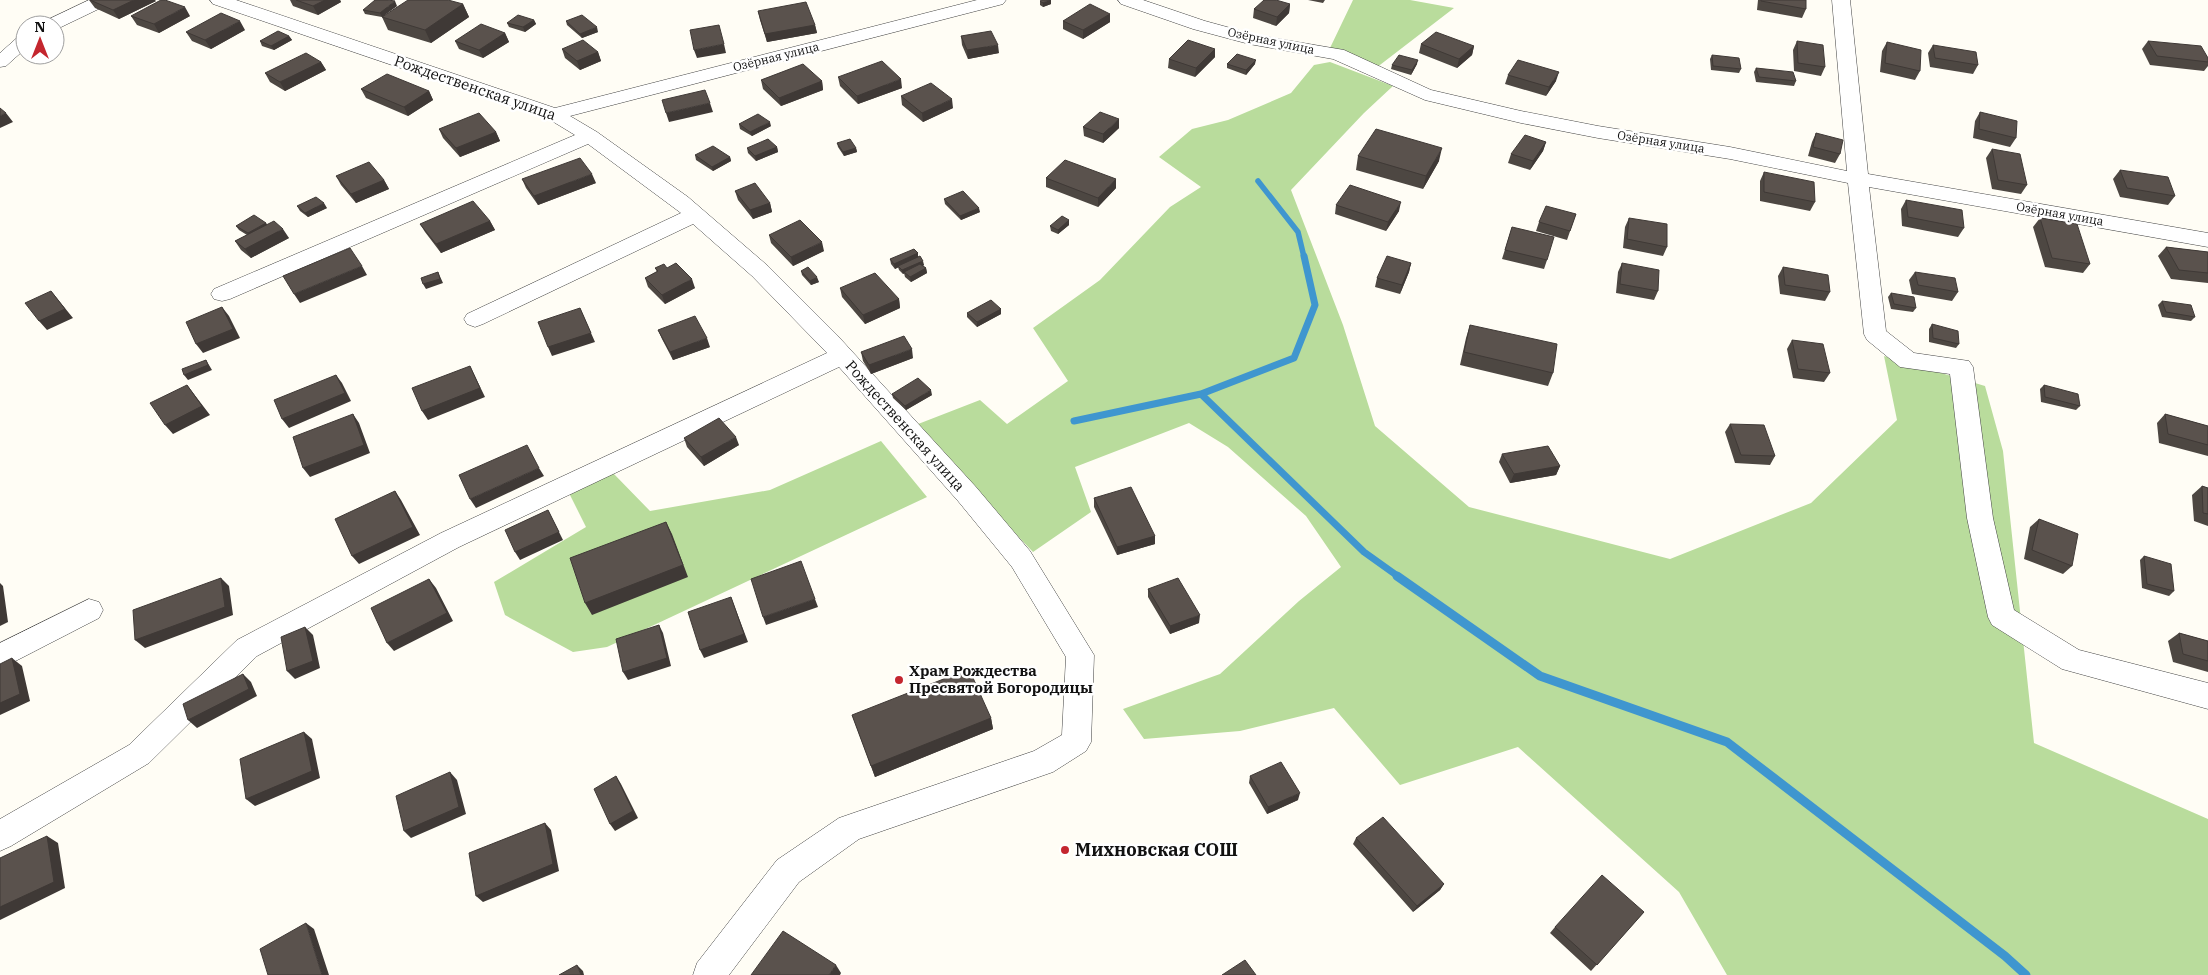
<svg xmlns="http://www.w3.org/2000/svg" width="2208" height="975" font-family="'IBM Plex Serif',serif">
	<rect width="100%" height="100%" fill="#fffdf5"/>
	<path fill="#b9dc9c" d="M1353,0H1410L1454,8L1376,68L1330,48Z
		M1330,62L1393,86L1364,113L1291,190L1343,325L1375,426L1469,507L1670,559L1811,503L1897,420L1884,356L1985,386L2003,451L2034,743L2208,819V975H1727L1679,892L1518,747L1400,785L1334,708L1240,731L1144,739L1123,709L1220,674L1299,601L1341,567L1306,516L1228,447L1189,423L1075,467L1091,512L1033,552L913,426L980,400L1007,424L1068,381L1033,328L1100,280L1170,207L1201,187L1159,157L1192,129L1228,120L1291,93L1314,65Z
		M881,441L927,497L607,647L573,652L505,615L494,582L586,527L569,493L613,473L650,511L770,490Z"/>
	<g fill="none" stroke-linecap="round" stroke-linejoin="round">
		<path stroke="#3f96cf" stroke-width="5.5" d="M1258,181L1298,232L1304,257"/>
		<path stroke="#3f96cf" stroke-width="7" d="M1201,394L1294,358L1315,305L1304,256
			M1074,421L1201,394L1364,552L1399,577"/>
		<path stroke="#3f96cf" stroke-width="9" d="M1397,576L1540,676L1727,742L2005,956L2026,975"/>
		<g stroke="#444" stroke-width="1">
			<path id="minor" d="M89,0H112L109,4L57,29H55V25H42L45,21Z
				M210,0H236L555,108L977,0H1006L1003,4L570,116L597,132L688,197L768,266L837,335L976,487L1030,551L1094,655L1091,742L1086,751L1053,772L859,839L799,882L729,975H693L697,963L777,860L839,818L1034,751L1062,735L1066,657L1012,567L958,501L839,367L459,547L257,656L149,763L11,846L0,851V819L129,745L237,640L441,533L827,353L752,276L693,224L483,324L475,327L467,324L464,319L467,314L681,213L588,144L230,299L222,301L214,299L211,294L214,289L575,135L547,118L213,4Z
				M1118,0H1143L1205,21L1256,35L1344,50L1431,90L1521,111L1598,126L1730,147L1847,171L1832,0H1850L1868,174L2208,233V247L1869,187L1886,331L1914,353L1969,361L1973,367L1993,518L2014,610L2079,650L2208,683V709L2062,669L1992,625L1988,617L1967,518L1950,374L1900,367L1867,340L1864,334L1848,183L1730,159L1598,138L1521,123L1425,100L1333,59L1249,44L1193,29L1121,4Z
				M25,35V49L6,66L0,67V53L19,36Z
				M89,599L99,602L103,610L99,618L0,669V643Z"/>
		</g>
		<use href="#minor" fill="#fff" fill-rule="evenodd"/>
	</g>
	<path fill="#4d4742" d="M89,0L156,1L119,19L95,8Z
		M290,0H340L341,2L318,15L293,6Z
		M1308,0H1325L1323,3Z
		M1758,0H1806V9L1802,18L1757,10Z
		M1040,1L1051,4L1043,7L1040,5Z
		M463,4L469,17L431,43L388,30L382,17L365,14L363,10L397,6L384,15Z
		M1290,4L1289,13L1276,26L1253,18L1254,9Z
		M758,11L815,25L817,33L767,42L760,20Z
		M1110,14V22L1083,39L1063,29V21Z
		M131,16H190L159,33L137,25Z
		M534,20L536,24L525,32L509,27L507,23Z
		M566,21L598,32L582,38L567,25Z
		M245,30L211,49L192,41L186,32Z
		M505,33L509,42L483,58L459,49L455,41Z
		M289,36L292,40L274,50L262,46L260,41Z
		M961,36L999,53L968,59L962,45Z
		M1797,41L1825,67L1821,76L1794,71L1793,50Z
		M2148,41L2208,58V66L2204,71L2150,65L2142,49Z
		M1887,42L1920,71L1915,80L1880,72L1882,51Z
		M1421,44L1474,46L1472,55L1457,68L1419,53Z
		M1933,45L1978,65L1973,74L1930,67L1928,53Z
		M562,49L598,52L601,61L580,70L565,58Z
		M1712,55L1741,69L1739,73L1711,70L1710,59Z
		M1215,57L1195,77L1168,68L1169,59Z
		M321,62L326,70L285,91L270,82L265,73Z
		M1227,64H1255L1246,75L1227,68Z
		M1417,64L1411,75L1391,69L1392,65Z
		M1756,68L1796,81L1794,86L1756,82L1754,72Z
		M1508,75L1556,81L1546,96L1505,84Z
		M838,77L902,88L858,104L840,86Z
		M761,80L822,81L823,90L781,106L763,89Z
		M361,89L429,91L433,100L408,116L366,98Z
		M901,96L953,108L923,122L902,105Z
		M1980,112L2016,138L2010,147L1973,138L1975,121Z
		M739,124L771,126L752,136L740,129Z
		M1083,127L1119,128L1103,143L1084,136Z
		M439,129L496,132L500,141L460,157L443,138Z
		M1816,133L1840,154L1835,163L1808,156L1812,142Z
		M1546,142L1543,151L1530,170L1508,163L1511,154Z
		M837,143L856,148L857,152L844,156L838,147Z
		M777,147L778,152L756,161L748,153L747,148Z
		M1992,149L2027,185L2021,194L1992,189L1986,158Z
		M695,155L730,157L731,161L713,171L696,160Z
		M1358,156L1439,161L1423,189L1356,170Z
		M2120,170L2175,196L2168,205L2120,197L2113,179Z
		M1764,172L1815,202L1810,211L1760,201V181Z
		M336,176L384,180L389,189L356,203L341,185Z
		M1046,178L1116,188L1098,207L1046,187Z
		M522,179L596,183L538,205L526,188Z
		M735,191L770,203L772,212L753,219L738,200Z
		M944,199L980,212L961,220L945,204Z
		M1906,200L1964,228L1958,237L1902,226L1901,209Z
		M1336,205L1399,211L1386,231L1335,214Z
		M297,206L327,208L308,217L300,211Z
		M1576,214L1567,240L1536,231L1539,222Z
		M1629,218L1667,247L1663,256L1623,248L1625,227Z
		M2040,218L2090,264L2083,273L2045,267L2033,227Z
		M1069,220V225L1058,234L1051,231L1050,226Z
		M490,221L495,230L441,253L425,232L420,224Z
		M266,223L267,225L289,238L251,258L241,250L235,241L247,235L239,230L236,226Z
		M1512,227L1547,260L1544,269L1502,259Z
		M769,235L824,251L793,266L771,243Z
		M2166,247L2208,252V283L2171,279L2158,256Z
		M918,253V257L924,265L923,266L926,268L927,273L911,282L905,277L904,273L903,274L899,270L898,267L895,269L891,264L890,259Z
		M1411,263L1409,272L1400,294L1375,287L1377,278Z
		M1622,263L1658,291L1654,300L1616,293L1618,272Z
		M1783,267L1830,292L1825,301L1780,294L1778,276Z
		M655,268H667L695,288L665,304L648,287L645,278L657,272Z
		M801,271L819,282L811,285L802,275Z
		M1915,272L1958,292L1952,301L1912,294L1909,280Z
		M840,288L899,299L900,308L865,324L842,297Z
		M1891,293L1916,308L1913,312L1891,309L1888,297Z
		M2162,301L2195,317L2191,321L2162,317L2158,305Z
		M1001,309V314L977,327L967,317V313Z
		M1932,324L1959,344L1956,348L1929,342V329Z
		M1470,325L1553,373L1548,386L1460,365L1466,338Z
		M658,330L710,347L673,360L662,339Z
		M1792,340L1830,373L1824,382L1793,378L1787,349Z
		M861,352L913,358L871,374L863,361Z
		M2044,385L2080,406L2076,410L2041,402L2040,389Z
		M892,394L932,395L906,410L893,398Z
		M2165,414L2208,426V456L2159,443L2157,423Z
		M1730,424L1775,456L1770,465L1735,463L1725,432Z
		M684,438L739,445L704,466L687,447Z
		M1502,454L1560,466L1556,475L1510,483L1499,462Z
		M2202,486L2208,488V526L2194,521L2192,495Z
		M1094,498L1155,536V544L1117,555L1094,507Z
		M2039,519L2072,566L2063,574L2024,559L2030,527Z
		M2144,556L2174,591L2169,596L2142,588L2140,560Z
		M1148,589L1199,623L1170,634L1148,597Z
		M2179,633L2208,641V672L2173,662L2168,641Z
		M852,715L991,718L993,729L875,777Z
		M1250,776L1298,800L1267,814L1249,783Z
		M1356,838L1444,884L1440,890L1413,912L1353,844Z
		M1644,912L1591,971L1550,933L1555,927Z"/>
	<path fill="#3f3936" d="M134,0H155L156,1L119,19L113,10Z
		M325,0H340L341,2L318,15L313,6Z
		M1049,0H1051V4L1043,7V3Z
		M395,1L397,6L382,17L380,13Z
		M463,4L469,17L431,43L425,30Z
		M1290,4L1289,13L1276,26L1277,17Z
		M185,7L190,16L159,33L154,24Z
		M1110,14V22L1083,39V30Z
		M534,20L536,24L525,32L523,27Z
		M240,21L245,30L211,49L205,40Z
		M815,25L817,33L767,42L765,34Z
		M597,27L598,32L582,38L580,34Z
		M505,33L509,42L483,58L479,50Z
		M289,36L292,40L274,50L271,46Z
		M724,44L726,53L697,58L694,50Z
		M998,45L999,53L968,59L967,50Z
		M1474,46L1472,55L1457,68L1459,59Z
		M1215,49V57L1195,77L1196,68Z
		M598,52L601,61L580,70L577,61Z
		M1256,60L1255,64L1246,75V70Z
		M1418,60L1417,64L1411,75L1412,70Z
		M321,62L326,70L285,91L280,82Z
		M1559,72L1556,81L1546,96L1549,87Z
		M901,79L902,88L858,104L857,96Z
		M822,81L823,90L781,106L779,98Z
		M429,91L433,100L408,116L404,107Z
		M952,99L953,108L923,122L922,113Z
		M710,103L713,112L669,122L666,113Z
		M6,113L13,122L0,128V116Z
		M1119,119V128L1103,143V134Z
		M770,122L771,126L752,136L750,132Z
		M496,132L500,141L460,157L456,148Z
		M1546,142L1543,151L1530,170L1533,161Z
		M777,147L778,152L756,161L755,156Z
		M856,148L857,152L844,156L843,152Z
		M1442,148L1439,161L1423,189L1426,176Z
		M730,157L731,161L713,171L712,167Z
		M592,174L596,183L538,205L534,196Z
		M1116,179V188L1098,207V198Z
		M384,180L389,189L356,203L351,194Z
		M1401,202L1399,211L1386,231L1388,222Z
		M324,203L327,208L308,217L305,213Z
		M770,203L772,212L753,219L750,210Z
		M979,208L980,212L961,220L960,216Z
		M1069,220V225L1058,234V230Z
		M490,221L495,230L441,253L436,244Z
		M266,223L269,228L251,238L248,233Z
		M283,229L289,238L251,258L245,249Z
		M822,242L824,251L793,266L791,257Z
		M918,253V258L895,269L894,264Z
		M923,261L924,265L903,274L902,270Z
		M1411,263L1409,272L1400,294L1402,285Z
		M362,266L367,275L300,303L294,294Z
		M926,268L927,273L911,282L910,277Z
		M438,272L443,283L426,289L423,284Z
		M817,277L819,282L811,285L810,281Z
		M692,279L695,288L665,304L662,295Z
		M51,291L73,318L47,330L39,321Z
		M899,299L900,308L865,324L863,315Z
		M222,307L229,316L240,338L203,353L196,344Z
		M580,308L595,342L552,356L548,347Z
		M1001,309V314L977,327V322Z
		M707,338L710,347L673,360L670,352Z
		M912,349L913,358L871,374L869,365Z
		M206,360L212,370L188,380L184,375Z
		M470,366L485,397L428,420L422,411Z
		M336,375L342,383L351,401L289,428L282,419Z
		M187,385L210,415L173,434L165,425Z
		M931,390L932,395L906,410L905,406Z
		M353,414L359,423L370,453L310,477L303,468Z
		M736,437L739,445L704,466L701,457Z
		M1560,466L1556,475L1510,483L1514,474Z
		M539,468L544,476L476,508L470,499Z
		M395,491L401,500L420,535L359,564L352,556Z
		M548,510L563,540L520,560L515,552Z
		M666,522L672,534L688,577L592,615L585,603Z
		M1155,536V544L1117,555V547Z
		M221,578L229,586L233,615L145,648L135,640Z
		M429,579L436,588L453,621L394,651L387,643Z
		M0,583L3,586L8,622L0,626Z
		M731,597L748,642L704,658L700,650Z
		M815,599L818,607L766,625L763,617Z
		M1200,615L1199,623L1170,634V626Z
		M659,625L663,633L671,666L628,680L623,672Z
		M305,627L313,635L320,668L295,679L287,671Z
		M12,658L22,666L30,701L0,715V703Z
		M243,674L251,682L257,696L197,728L188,720Z
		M991,718L993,729L875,777L871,766Z
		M304,732L312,739L320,778L255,806L246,799Z
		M450,772L457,780L466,814L411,838L404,831Z
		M616,776L621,784L638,818L615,831L610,824Z
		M1300,793L1298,800L1267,814L1268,807Z
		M545,823L551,830L559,871L483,902L476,896Z
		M47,836L58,843L65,888L0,920V907Z
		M1444,884L1440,890L1413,912L1417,906Z
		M306,923L314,929L329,975H322Z
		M577,965L583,971L584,975H581Z
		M836,965L841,973L840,975H829Z"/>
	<path fill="#5a524d" stroke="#3f3936" d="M90,0H134L113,10Z
		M161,0H165L185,7L154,24L131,16Z
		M296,0H325L313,6Z
		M375,0H388L395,1L380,13L363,10Z
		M408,0H448L463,4L425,30L382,17Z
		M1042,0H1049L1043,3L1040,1Z
		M1264,0H1276L1290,4L1277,17L1254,9Z
		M1761,0H1806V9L1761,1Z
		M806,2L815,25L765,34L758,11Z
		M1090,4L1110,14L1083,30L1063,21Z
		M221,13L240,21L205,40L186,32Z
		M518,15L534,20L523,27L507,23Z
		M582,15L597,27L580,34L566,21Z
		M481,24L505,33L479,50L455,41Z
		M719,25L724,44L694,50L690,30Z
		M278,31L289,36L271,46L260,41Z
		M991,31L998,45L967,50L961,36Z
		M1436,32L1474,46L1459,59L1421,44Z
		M583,40L598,52L577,61L562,49Z
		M1188,40L1215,49L1196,68L1169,59Z
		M1797,41L1823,45L1825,67L1798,63Z
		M2148,41L2201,46L2208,58V62L2157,56Z
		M1887,42L1921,50L1920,71L1885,63Z
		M1933,45L1976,52L1978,65L1935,58Z
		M306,53L321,62L280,82L265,73Z
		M1237,54L1256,60L1246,70L1227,64Z
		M1399,55L1418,60L1412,70L1392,65Z
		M1712,55L1739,58L1741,69L1713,66Z
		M1518,60L1559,72L1549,87L1508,75Z
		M882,61L901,79L857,96L838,77Z
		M803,64L822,81L779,98L761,80Z
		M1756,68L1793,72L1796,81L1759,77Z
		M387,74L429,91L404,107L361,89Z
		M931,83L952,99L922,113L901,96Z
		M705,90L710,103L666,113L662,100Z
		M0,108L6,113L0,116Z
		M1100,112L1119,119L1103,134L1083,127Z
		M1980,112L2017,121L2016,138L1979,129Z
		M479,113L496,132L456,148L439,129Z
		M758,114L770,122L750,132L739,124Z
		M1376,129L1442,148L1426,176L1358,156Z
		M1816,133L1843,140L1840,154L1813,147Z
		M1525,135L1546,142L1533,161L1511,154Z
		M768,139L777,147L755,156L747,148Z
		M850,139L856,148L843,152L837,143Z
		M713,146L730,157L712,167L695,155Z
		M1992,149L2020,154L2027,185L1998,180Z
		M580,158L592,174L534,196L522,179Z
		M1065,160L1116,179L1098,198L1046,178Z
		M369,162L384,180L351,194L336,176Z
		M2120,170L2168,177L2175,196L2127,188Z
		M1764,172L1814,182L1815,202L1764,192Z
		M755,183L770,203L750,210L735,191Z
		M1350,185L1401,202L1388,222L1336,205Z
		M963,191L979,208L960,216L944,199Z
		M316,197L324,203L305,213L297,206Z
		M1906,200L1962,210L1964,228L1908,217Z
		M473,201L490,221L436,244L420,224Z
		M1546,206L1576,214L1570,231L1539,222Z
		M254,215L266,223L248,233L236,226Z
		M1062,216L1069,220L1058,230L1050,226Z
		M1629,218L1667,224V247L1627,239Z
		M2040,218L2077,224L2090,264L2052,258Z
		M800,220L822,242L791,257L769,235Z
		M274,221L283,229L245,249L235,241Z
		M1512,227L1554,237L1547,260L1505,250Z
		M2166,247L2208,252V273L2179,270Z
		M350,248L362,266L294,294L283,276Z
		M914,249L918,253L894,264L890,259Z
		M920,256L923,261L902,270L898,266Z
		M1387,256L1411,263L1402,285L1377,278Z
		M676,263L692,279L662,295L645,278L658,271L655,268L664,264L667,268Z
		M1622,263L1659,270L1658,291L1620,284Z
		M920,264L926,268L910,277L904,272Z
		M808,267L817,277L810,281L801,271Z
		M1783,267L1828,275L1830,292L1785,285Z
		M438,272L440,279L423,284L421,278Z
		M1915,272L1955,278L1958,292L1918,285Z
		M875,273L899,299L863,315L840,288Z
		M51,291L65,309L39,321L25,303Z
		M1891,293L1914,297L1916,308L1894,304Z
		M991,300L1001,309L977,322L967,313Z
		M2162,301L2191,305L2195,317L2166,312Z
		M222,307L233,329L196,344L186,322Z
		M580,308L591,333L548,347L538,322Z
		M695,316L707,338L670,352L658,330Z
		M1932,324L1958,331L1959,344L1933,338Z
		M1470,325L1557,344L1553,373L1464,352Z
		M904,336L912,349L869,365L861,352Z
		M1792,340L1823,344L1830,373L1798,369Z
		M206,360L208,365L184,375L182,369Z
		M470,366L480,388L422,411L412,388Z
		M336,375L345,393L282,419L274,400Z
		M918,378L931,390L905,406L892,394Z
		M187,385L202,406L165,425L150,403Z
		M2044,385L2078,394L2080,406L2045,397Z
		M353,414L364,445L303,468L293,437Z
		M2165,414L2208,426V445L2168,434Z
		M719,418L736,437L701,457L684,438Z
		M1730,424L1764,425L1775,456L1741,455Z
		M527,445L539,468L470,499L459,475Z
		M1548,446L1560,466L1514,474L1502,454Z
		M2202,486L2208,488V514L2203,513Z
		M1131,487L1155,536L1117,547L1094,498Z
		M395,491L413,527L352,556L335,519Z
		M548,510L559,532L515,552L505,530Z
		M2039,519L2078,534L2072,566L2032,550Z
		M666,522L683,565L585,603L570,558Z
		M2144,556L2171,564L2174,591L2147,584Z
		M801,561L815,599L763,617L751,579Z
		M221,578L225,607L135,640L133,610Z
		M1178,578L1200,615L1170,626L1148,589Z
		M429,579L447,613L387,643L371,608Z
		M731,597L744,634L700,650L688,612Z
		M659,625L667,658L623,672L616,639Z
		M305,627L313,661L287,671L281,637Z
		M2179,633L2208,641V661L2183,654Z
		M12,658L20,694L0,703V664Z
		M969,669L991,718L871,766L852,715Z
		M243,674L249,689L188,720L183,704Z
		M304,732L312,771L246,799L240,759Z
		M1281,762L1300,793L1268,807L1250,776Z
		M450,772L459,807L404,831L396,796Z
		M616,776L633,811L610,824L594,789Z
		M1383,817L1444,884L1417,906L1356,838Z
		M545,823L553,864L476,896L469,853Z
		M47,836L54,882L0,907V858Z
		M1602,875L1644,912L1597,965L1555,927Z
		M306,923L322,975H268L260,949Z
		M783,931L836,965L829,975H751Z
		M1245,960L1256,975H1222Z
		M577,965L581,975H559Z"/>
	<g fill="#c4262e" stroke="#fff" stroke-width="2">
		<circle cx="899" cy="680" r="5"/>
		<circle cx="1065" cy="850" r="5"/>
	</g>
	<g text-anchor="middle" stroke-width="5" stroke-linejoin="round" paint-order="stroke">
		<g font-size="12" fill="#111" stroke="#fff">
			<text transform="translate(1271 41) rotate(12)" y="4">Озёрная улица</text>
			<text transform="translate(776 57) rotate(-14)" y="4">Озёрная улица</text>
			<text transform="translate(1661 142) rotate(9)" y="4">Озёрная улица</text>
			<text transform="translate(2060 214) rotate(10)" y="4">Озёрная улица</text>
		</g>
		<g font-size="15" fill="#111" stroke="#fff">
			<text transform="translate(475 88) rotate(19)" y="5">Рождественская улица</text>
			<text transform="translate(905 426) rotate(48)" y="5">Рождественская улица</text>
		</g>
		<g font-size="15" font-weight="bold" fill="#111" stroke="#fff" text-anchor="start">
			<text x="909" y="676">Храм Рождества<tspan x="909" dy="17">Пресвятой Богородицы</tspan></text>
		</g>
		<g font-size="18" font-weight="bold" fill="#111" stroke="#fff" text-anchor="start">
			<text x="1075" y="856">Михновская СОШ</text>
		</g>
	</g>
	<g transform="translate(40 40)"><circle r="24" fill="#ffffff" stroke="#a0a0a0"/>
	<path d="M0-4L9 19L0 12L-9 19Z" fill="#c4262e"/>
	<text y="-8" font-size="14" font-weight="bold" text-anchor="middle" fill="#111111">N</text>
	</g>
</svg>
